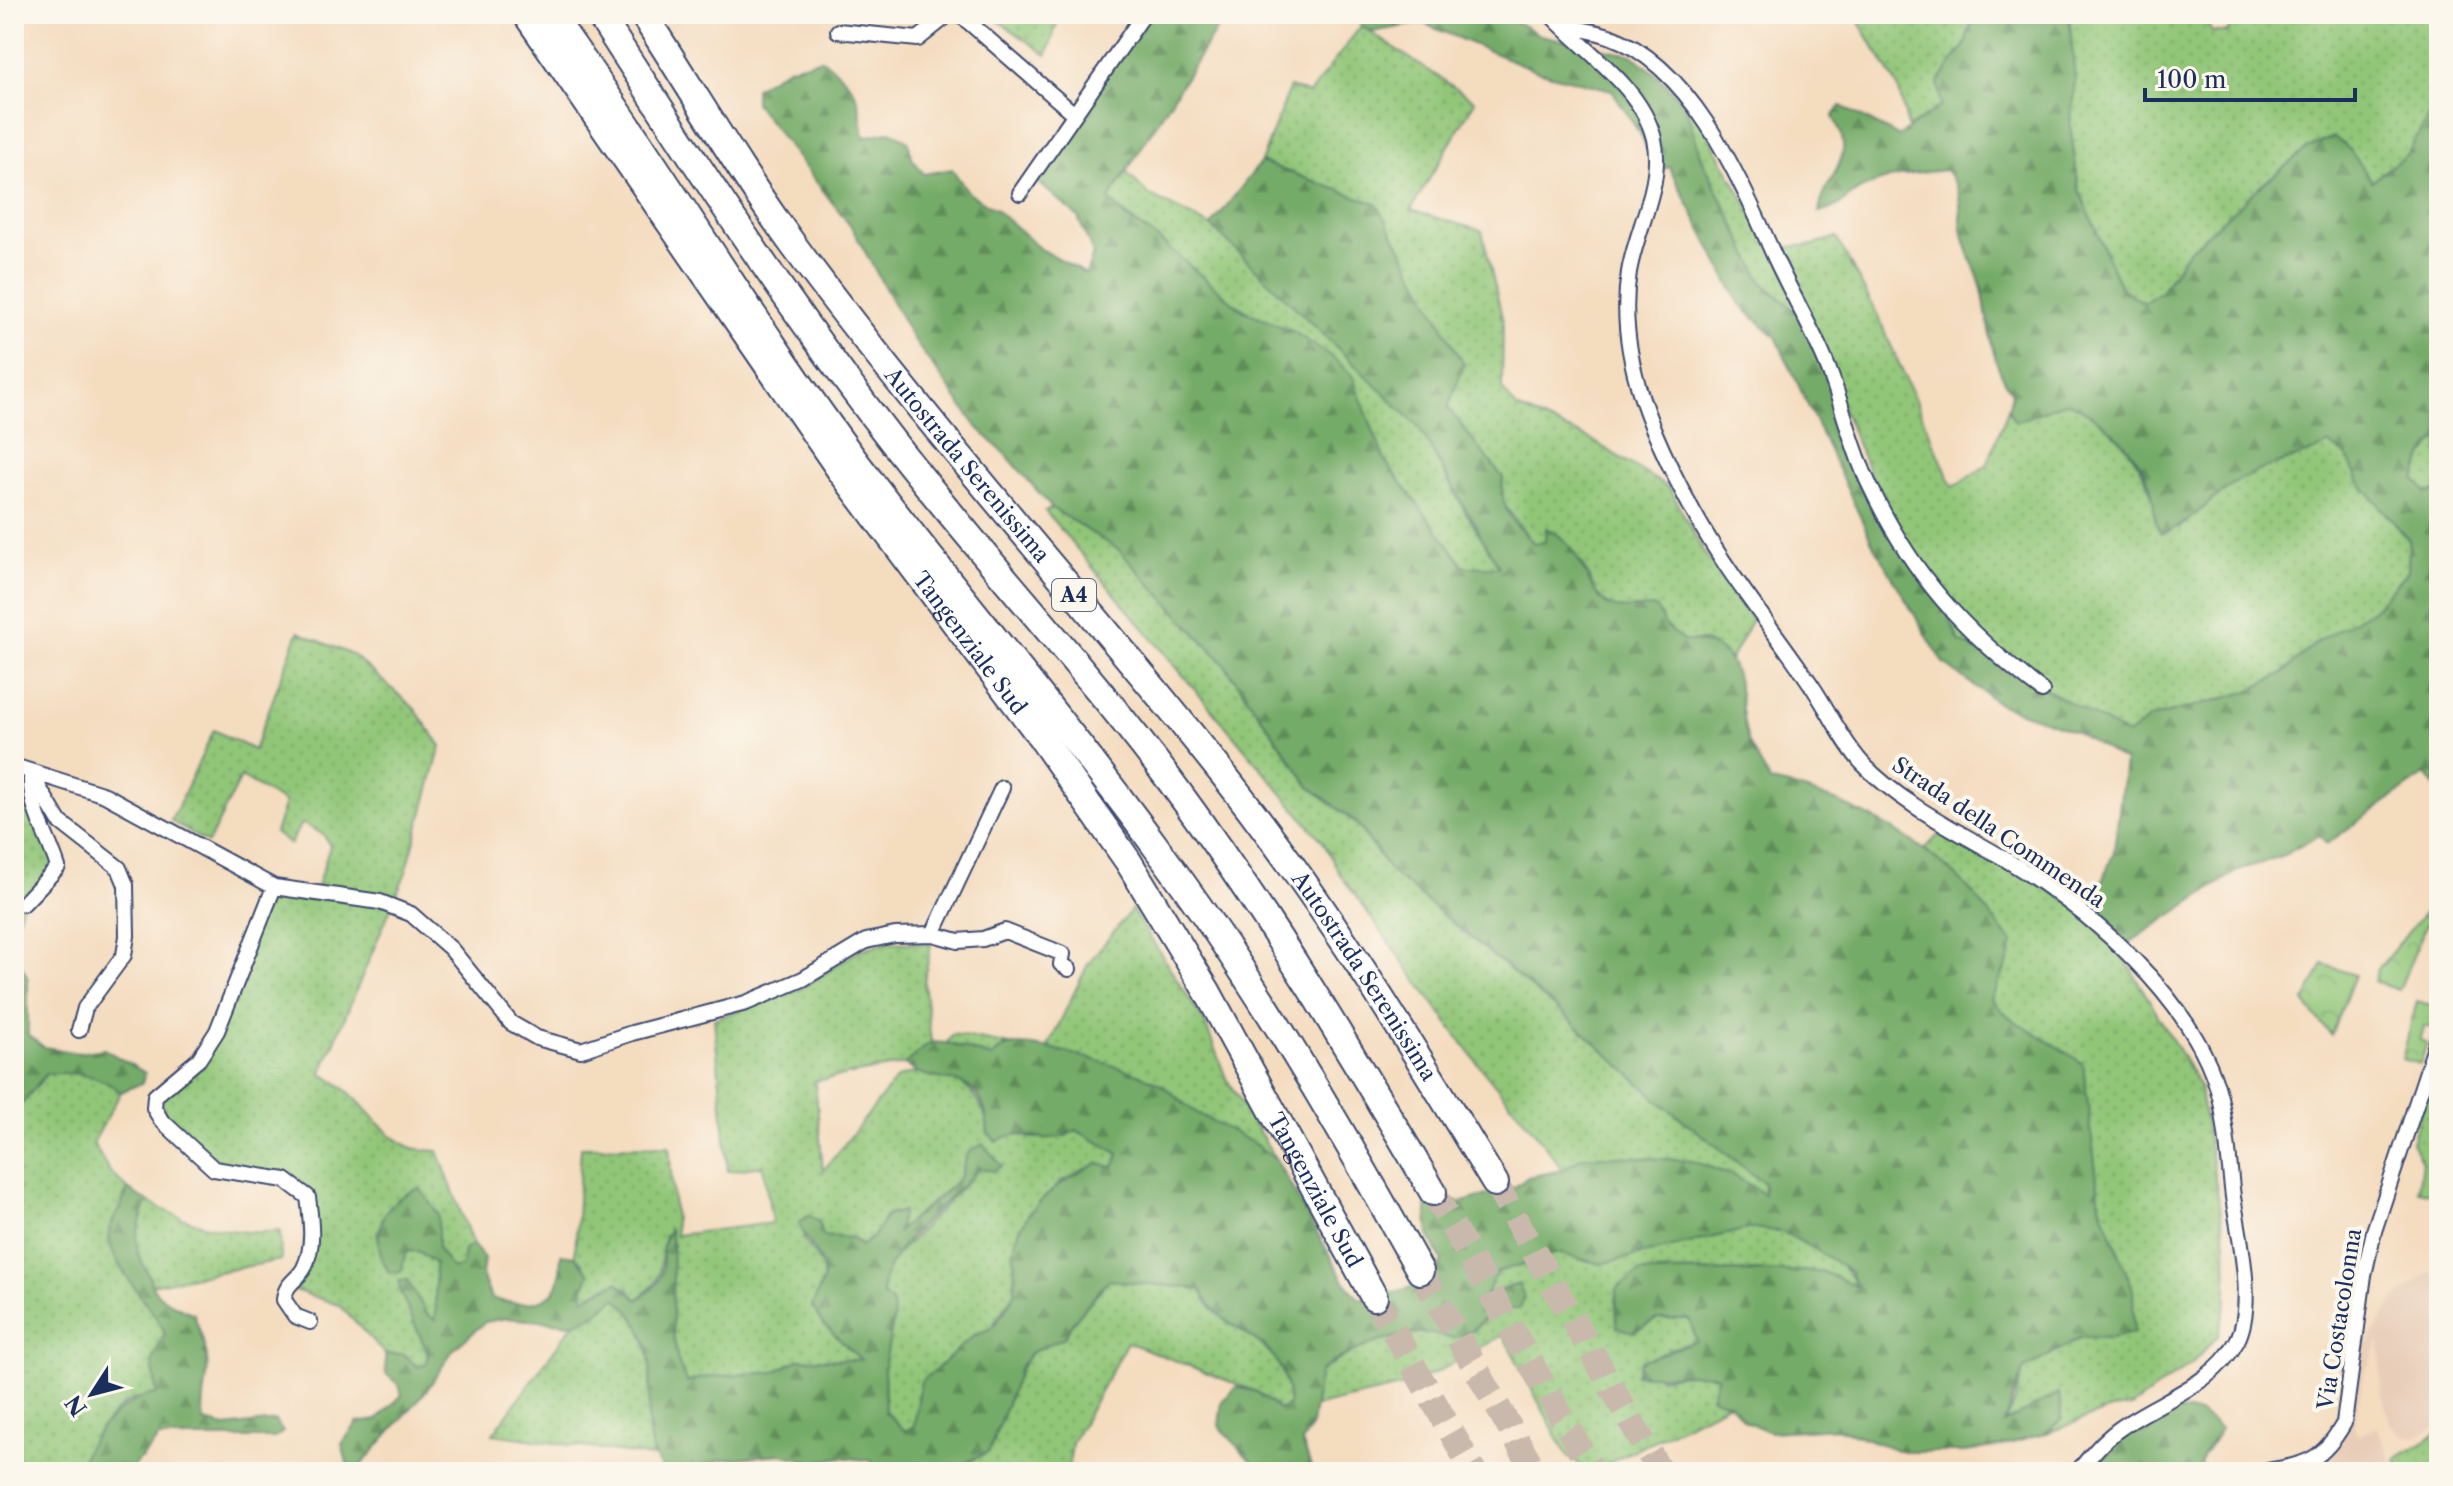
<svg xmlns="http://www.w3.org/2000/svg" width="2453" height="1486" font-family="'Libre Caslon Text',serif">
	<defs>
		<pattern id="grass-dots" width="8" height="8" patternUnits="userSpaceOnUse" patternTransform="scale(2)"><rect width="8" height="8" fill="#91c678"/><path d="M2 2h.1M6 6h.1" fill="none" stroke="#7caa6a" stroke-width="1.8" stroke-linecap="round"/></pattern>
		<pattern id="forest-firs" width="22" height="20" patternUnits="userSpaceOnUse" patternTransform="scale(2)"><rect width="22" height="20" fill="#74ab68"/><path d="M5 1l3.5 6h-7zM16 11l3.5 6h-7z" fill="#5e8c59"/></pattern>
		<pattern id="park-crowns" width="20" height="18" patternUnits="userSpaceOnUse" patternTransform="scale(2)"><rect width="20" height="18" fill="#91c678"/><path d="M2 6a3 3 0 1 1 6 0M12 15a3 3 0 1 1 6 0" fill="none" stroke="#7caa6a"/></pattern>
	</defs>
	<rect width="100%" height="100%" fill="#fbf7ec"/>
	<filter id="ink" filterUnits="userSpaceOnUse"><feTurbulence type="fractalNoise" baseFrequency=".0125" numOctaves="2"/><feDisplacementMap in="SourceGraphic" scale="16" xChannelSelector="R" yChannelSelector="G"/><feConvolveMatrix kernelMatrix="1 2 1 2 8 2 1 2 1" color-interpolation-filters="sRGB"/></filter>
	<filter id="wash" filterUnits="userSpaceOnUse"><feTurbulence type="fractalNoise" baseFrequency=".006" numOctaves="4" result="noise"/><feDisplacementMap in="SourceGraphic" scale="32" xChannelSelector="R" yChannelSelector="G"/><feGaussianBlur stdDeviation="1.8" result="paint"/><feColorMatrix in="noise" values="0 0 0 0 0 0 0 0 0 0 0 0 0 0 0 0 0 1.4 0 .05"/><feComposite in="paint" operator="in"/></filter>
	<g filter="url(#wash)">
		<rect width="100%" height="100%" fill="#f4dcbf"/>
		<path fill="#e8ceb9" d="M2429,1272L2439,1274V1425L2415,1437H2405L2391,1425L2381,1392L2380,1340L2364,1374L2354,1426L2358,1436L2376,1427L2398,1472H2337L2330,1468L2325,1472L2339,1439L2364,1349L2394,1300Z"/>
		<path fill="url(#grass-dots)" stroke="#567a6b" stroke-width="2" d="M989,14H1060L1047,55Z
			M1854,14H1979L1970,27L1965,45L1950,64L1941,106L1908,128L1898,87Z
			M2069,14H2201L2212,32H2229L2227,14H2439V99L2408,153L2372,181L2349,149L2222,222L2188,251L2162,290L2144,303L2121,288L2079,190L2070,125L2075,81Z
			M1361,26L1475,101L1411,210L1482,231L1503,321L1502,389L1517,408L1590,439L1670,489L1703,551L1752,619L1731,659L1705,641H1683L1665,625L1612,607L1598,597L1582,563L1545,542L1533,543L1500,499L1503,478L1448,408L1377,205L1261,162L1290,87L1309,94Z
			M1684,104L1694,109L1771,248L1815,245L1836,237L1878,316L1953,487L1987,465L2008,409L2015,421L2068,402C2112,422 2146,461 2155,509L2179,528C2199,512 2220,490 2243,478C2271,463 2302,459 2329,443L2347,456L2358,480L2409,540L2408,571L2373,610L2318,641L2282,674L2247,692L2151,718L2128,735L1959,641L1941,599L1894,533L1807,321L1762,282L1702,158Z
			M1126,172L1149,195L1211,226L1419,426L1461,505L1500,567H1465L1385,461L1368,421L1262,319C1221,300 1192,267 1157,239C1140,225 1124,216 1109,199Z
			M2439,437V490L2427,493L2415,480L2424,454Z
			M1052,508L1119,550L1222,661L1310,787L1357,824L1390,871L1566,1016L1660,1102L1764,1183L1765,1195L1735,1176L1692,1161L1617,1156L1582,1157L1562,1170C1538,1132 1507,1101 1479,1065C1432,1003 1387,939 1341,876L1323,842L1045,511Z
			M298,632L353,655L414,708L441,746L406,872L321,1074C361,1091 376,1134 413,1148C420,1150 430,1150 438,1151L473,1245L464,1250L463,1266L452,1270L438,1249V1214L377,1232L381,1247L418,1251L435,1263L436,1321L427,1314L407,1280L401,1292L428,1354L427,1364L418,1368L403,1354H385L339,1305L286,1287L302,1270L308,1197L285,1180L214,1169L179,1138L155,1096L199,1059L274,887L315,893L330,846L323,834L301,823L290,845L275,833L285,803L241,777L208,843L171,821L214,730L254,750Z
			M14,792L30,795L58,867L23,904L14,931Z
			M1948,825L2090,916L2126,961L2199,1085L2226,1244L2227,1301L2218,1336L2192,1363L2131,1407L2111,1409L2044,1434L2062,1419L2059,1394L2003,1425L2015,1401L2023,1370L2082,1337L2113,1338L2114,1246L2100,1205L2083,1065C2054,1041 2013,1027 1991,999L2008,962L2012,943L1970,890L1925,849Z
			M1132,909L1205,1023L1226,1078L1277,1161C1259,1144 1221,1127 1198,1114C1184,1106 1173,1091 1159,1084C1130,1068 1080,1057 1048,1047L1088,964Z
			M887,942L931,944L924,982L931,1042L905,1064L815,1081L823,1171L897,1078C940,1060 986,1086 988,1133L1004,1136L1015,1133L1031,1138L1066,1136L1076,1130L1119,1153L1114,1167L1061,1181L1049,1197L1029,1212L1014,1251L1015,1292L991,1328L974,1335L948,1362L914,1426L905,1431L885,1411L884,1368L894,1315C881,1295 879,1286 888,1264L980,1168L968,1153L959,1179L897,1232L902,1211L887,1215L874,1236L861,1247L852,1238H803L822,1266L824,1279C799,1321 842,1332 861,1360L800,1359L774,1372L700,1378L687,1383C666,1343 670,1289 673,1244L665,1236C655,1272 671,1272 637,1300L628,1288L606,1286L584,1299L583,1264L575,1256L581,1147L669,1146L676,1235L772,1223L763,1166L728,1171L714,1019L799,990L860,950Z
			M953,1034L1025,1048L1005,1046L992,1057L947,1043Z
			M2439,1043V1195L2418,1191L2422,1162L2412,1143Z
			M67,1072L105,1079L121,1092L93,1143L109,1171L128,1189L109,1232L136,1290L157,1314L165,1333L152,1361L157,1394C148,1397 133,1398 126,1403C109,1416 80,1451 80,1472H14V1113L46,1074Z
			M147,1201C189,1225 232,1236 280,1231L281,1260L151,1285C150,1273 143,1271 139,1261C130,1243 141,1219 147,1201Z
			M1751,1228C1762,1229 1775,1229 1784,1232C1809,1241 1846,1263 1856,1286L1821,1271L1640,1272L1633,1332L1657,1319H1689L1697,1342L1668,1349L1660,1378L1697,1372L1718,1376L1729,1403L1591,1472L1568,1457L1503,1335L1437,1372L1400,1387L1313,1407L1320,1371L1361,1347L1379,1341L1424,1332L1449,1338L1474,1330L1519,1285L1485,1296L1497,1272L1557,1253L1601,1264Z
			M1108,1280L1200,1289C1226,1344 1283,1325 1289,1405L1279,1410L1257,1392L1127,1342L1072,1443L1069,1466L1032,1472H949L989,1451L1020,1369L1031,1353L1071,1325Z
			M616,1298C670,1345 641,1398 653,1457L493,1434L573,1324L593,1316Z
			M2439,1432V1472H2401L2396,1459Z"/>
		<path fill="url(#forest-firs)" stroke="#486d63" stroke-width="2" d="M1144,14H1226L1109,199L1124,216L1156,237L1242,310L1294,332L1332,357L1352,375L1385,461L1465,567H1499L1418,426L1211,226L1261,162L1377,204L1464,365L1448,408L1503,478C1499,510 1512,520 1533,543L1545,542L1546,528C1584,543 1587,599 1612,607C1624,611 1643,607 1656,607L1665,625L1683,641C1748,640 1735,691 1747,737C1751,752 1764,767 1770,782C1839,794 1922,838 1970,890C1985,906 1998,926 2013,943L2008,962L1991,999C2013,1027 2054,1041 2083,1064L2100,1205L2133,1290L2134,1332L2113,1338L2081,1337L2023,1370L2004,1423L2059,1393L2062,1419L2044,1434L1994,1448L1964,1452H1903L1837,1428L1770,1432L1745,1421L1729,1403L1711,1397L1718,1376C1690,1371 1664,1378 1636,1374L1641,1361L1697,1341L1689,1319H1657L1633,1332L1617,1327L1616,1289L1640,1272L1821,1271L1856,1286L1850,1272L1813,1248L1783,1232L1752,1228L1601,1264L1557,1253L1497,1272L1486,1295L1519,1284L1524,1297L1520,1308L1490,1312C1479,1325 1464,1341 1444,1337C1435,1335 1427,1332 1419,1333C1383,1338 1350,1349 1320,1371L1312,1425L1302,1442L1313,1472H1261L1219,1426L1222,1401L1237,1387L1257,1392L1279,1410L1289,1405C1284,1326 1227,1344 1200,1289L1108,1280L1071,1324L1065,1337L1030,1353L1020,1369L989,1451L949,1472H874L872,1461L842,1457L814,1462L780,1454L720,1460L684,1472L663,1470C624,1420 683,1356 616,1298L593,1316L573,1324L506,1318L485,1322L453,1350L427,1390L357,1470L347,1463L342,1444L357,1423L377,1420L402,1395L399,1385L386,1374L385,1354H403L418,1367L427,1363L428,1353L400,1292L399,1281L407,1280L427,1314L436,1320L435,1263L418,1251L406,1252L401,1272L389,1273C368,1236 379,1202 420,1188L438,1214V1249L452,1269L462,1266L464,1250L473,1245L484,1258L482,1275L491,1298C511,1305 553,1309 559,1280C561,1272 560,1263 561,1254L575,1256L590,1274L583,1288L584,1298L618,1282L638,1300C644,1295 654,1289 658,1282C669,1265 656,1246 670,1230C679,1281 662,1336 687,1383L700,1378L774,1372L800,1359L861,1360L821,1322L812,1306C815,1297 823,1284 824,1276C824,1258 804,1240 799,1223L809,1215L819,1222L822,1236L852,1238L861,1246L874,1236L887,1215L903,1211L898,1231C906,1225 957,1183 960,1177C964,1170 965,1160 968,1153L983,1144L1002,1166L993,1171L980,1168C953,1199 876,1253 883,1297L891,1300L894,1315L884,1368L885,1411L905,1431L914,1426L921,1381C939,1369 951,1355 967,1341C974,1335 981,1334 989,1329C998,1324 1009,1304 1013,1295C1019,1283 1013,1265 1014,1252C1017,1211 1063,1178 1098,1163L1114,1167L1119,1154L1076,1130C1041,1151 1022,1123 997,1142L988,1133C985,1061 936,1092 905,1064L931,1042L947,1043L992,1057C996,1053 1002,1048 1007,1046C1035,1040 1135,1069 1160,1084C1174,1093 1185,1107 1199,1114C1221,1126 1260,1144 1277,1161L1344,1281L1359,1299C1388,1294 1426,1290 1442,1262L1429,1235L1426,1206L1447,1201L1463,1202L1515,1187L1528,1177L1562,1170L1582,1157L1617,1156L1692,1161L1735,1176L1764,1194V1183L1660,1102L1566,1016L1390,871L1357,823L1310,787L1222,661L1119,550L1052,508L1010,459L978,428L913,339L852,228L755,103V88L788,68L822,59C859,88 858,93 864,137L891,131L908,141L912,158L924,174L952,169L969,193L998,211L1039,248L1086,274L1093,253L1078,217L1031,176Z
			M1357,14H1503L1540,35L1633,55L1658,76L1684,103L1702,159L1762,282L1807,321L1849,447L1941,599L1959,641L2128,735L2150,718L2247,692L2282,674L2318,641L2373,610L2408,571L2409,540L2358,480L2347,456L2329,444C2302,459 2271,463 2243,478C2213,494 2194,523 2161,534C2151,518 2156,503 2150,486C2139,450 2100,416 2067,402L2015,422L2008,409L2012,393C1991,363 1989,329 1983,294C1979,273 1967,255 1963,234C1957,206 1966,196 1946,170C1916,173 1891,175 1863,188C1846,196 1840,210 1819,212C1826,170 1860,161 1833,117L1841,106L1898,136L1941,106L1938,82L1965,45L1970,27L1979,14H2069L2075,81L2070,125L2079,190L2121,288L2144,303L2162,290L2188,251L2264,183L2309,147L2334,137L2349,149L2372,181L2408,153L2439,99V437L2424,454L2415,480L2427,493L2439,490V792L2426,774L2326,844L2320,835L2286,854L2236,872L2129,943L2091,911L2114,851L2125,761L2074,731L2001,705L1943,663L1873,544L1776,337L1740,305L1669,167L1656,171L1642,137L1612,90L1540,72L1422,23L1372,32L1361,26Z
			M14,951L28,978V1035L44,1047L78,1053L104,1049L145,1073L142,1083L121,1092C99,1074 74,1071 46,1074L14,1113Z
			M128,1189L147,1201C136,1236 130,1242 148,1274C151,1277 150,1282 152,1286C159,1300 180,1308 194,1314C198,1328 205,1343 207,1358C210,1380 200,1400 204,1422L226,1427L275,1421L283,1432L274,1438H159L129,1472H80C80,1441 127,1395 157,1394L152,1361L165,1333C154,1306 102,1259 110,1229C114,1216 124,1203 128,1189Z
			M2175,1411L2199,1413L2221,1429L2202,1457L2199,1472H2088L2133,1429Z"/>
		<path fill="url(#park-crowns)" stroke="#567a6b" stroke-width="2" d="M2438,896L2399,990L2374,982L2378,969Z
			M2323,964L2355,975L2331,1035L2304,1002Z
			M2439,993L2432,1028L2425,1026L2420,1040L2427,1043L2420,1064L2402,1059L2417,1001L2434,1006Z"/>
	</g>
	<g filter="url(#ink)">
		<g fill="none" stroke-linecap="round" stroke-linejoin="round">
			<path stroke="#c9b9ac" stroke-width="26" stroke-dasharray="26 13" stroke-linecap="butt" d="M1495,1183L1660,1472
				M1433,1192L1593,1472
				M1420,1271L1535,1472
				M1374,1297L1474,1472"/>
			<g stroke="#3c496d" stroke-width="18">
				<path id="street" d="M952,14L963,17L1074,114
					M1550,14C1584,51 1642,87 1654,139C1664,183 1636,229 1629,272C1615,357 1655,441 1694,513C1728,575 1773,628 1812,686C1829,711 1842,741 1862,763C1901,804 1956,830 2005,859C2088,909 2196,1000 2220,1097C2227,1129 2229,1164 2233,1197C2239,1236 2256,1304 2237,1341C2214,1385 2160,1400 2122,1427C2104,1439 2091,1456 2077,1472
					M1562,25C1578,29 1594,31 1609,36C1694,67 1742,184 1776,260C1795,301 1818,338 1833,381C1845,415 1853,451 1869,484C1912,575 1963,631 2042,691
					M838,31L918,39L949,14
					M1020,193L1144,14
					M14,766L105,795L274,887L380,902L411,914L451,949L511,1023L537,1038L581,1050L632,1033L746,1003L803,979L866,941L895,935L933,934L958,941L983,939L1005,931L1063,954L1061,964L1069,969
					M31,774L59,821L119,868L126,885L127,936L124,955L85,1008L79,1030
					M274,887L217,1031L199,1059L155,1096L154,1108L161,1120L214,1169L285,1180L308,1197C311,1221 315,1245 304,1268C297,1281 285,1283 284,1300L295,1316L310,1322
					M23,904L58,867C48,835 30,811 31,778
					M933,934L1002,788
					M2262,1472C2306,1464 2321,1463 2344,1423L2364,1275L2374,1231L2439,1035"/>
			</g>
			<g stroke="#3c496d" stroke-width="30">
				<g id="highway">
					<path id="s1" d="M526,14L840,470L1041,737L1128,861L1207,991L1374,1297"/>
					<path d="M550,14C657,161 749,319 858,465C956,593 1061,717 1156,847C1256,981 1339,1125 1420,1271"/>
					<path d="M599,14C691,157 783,299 886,433C977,552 1081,662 1171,782C1268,913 1351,1052 1433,1192"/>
					<path id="s2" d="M643,14C693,91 740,172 794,246C924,422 1070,584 1207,754C1316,888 1406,1036 1495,1183"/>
				</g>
			</g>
			<use href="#street" stroke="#fff" stroke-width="14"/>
			<use href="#highway" stroke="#fff" stroke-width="26"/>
		</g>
	</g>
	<g text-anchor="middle" stroke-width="8" stroke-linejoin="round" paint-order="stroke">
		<rect fill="#fbf7ec" stroke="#5e6b89" stroke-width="2" x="1052" y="579" width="44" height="32" rx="6"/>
		<g font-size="20" font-weight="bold" fill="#1b2f5e">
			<text x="1074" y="602">A4</text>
		</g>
		<g font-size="22" fill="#1b2f5e" stroke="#fbf7ec">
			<text dy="8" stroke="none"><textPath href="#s2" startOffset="556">Autostrada Serenissima</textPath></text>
			<text dy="8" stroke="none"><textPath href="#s1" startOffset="770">Tangenziale Sud</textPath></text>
			<text transform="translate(1999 832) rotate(34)" y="8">Strada della Commenda</text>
			<text dy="8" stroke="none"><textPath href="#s2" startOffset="1204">Autostrada Serenissima</textPath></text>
			<text dy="8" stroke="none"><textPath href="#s1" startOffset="1418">Tangenziale Sud</textPath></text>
			<text transform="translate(2339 1319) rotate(-81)" y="8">Via Costacolonna</text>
		</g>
	</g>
	<rect width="2453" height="1486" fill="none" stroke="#fbf7ec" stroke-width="48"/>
	<g transform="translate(92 1394) rotate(234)" stroke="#fbf7ec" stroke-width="6" paint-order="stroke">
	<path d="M0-6L14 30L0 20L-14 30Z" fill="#1b2f5e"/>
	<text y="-12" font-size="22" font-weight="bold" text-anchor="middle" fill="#1b2f5e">N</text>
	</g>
	<path d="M2145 88v12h210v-12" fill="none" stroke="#1b2f5e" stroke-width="4"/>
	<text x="2157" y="88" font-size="24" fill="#1b2f5e" stroke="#fbf7ec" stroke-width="6" paint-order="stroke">100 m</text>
</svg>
